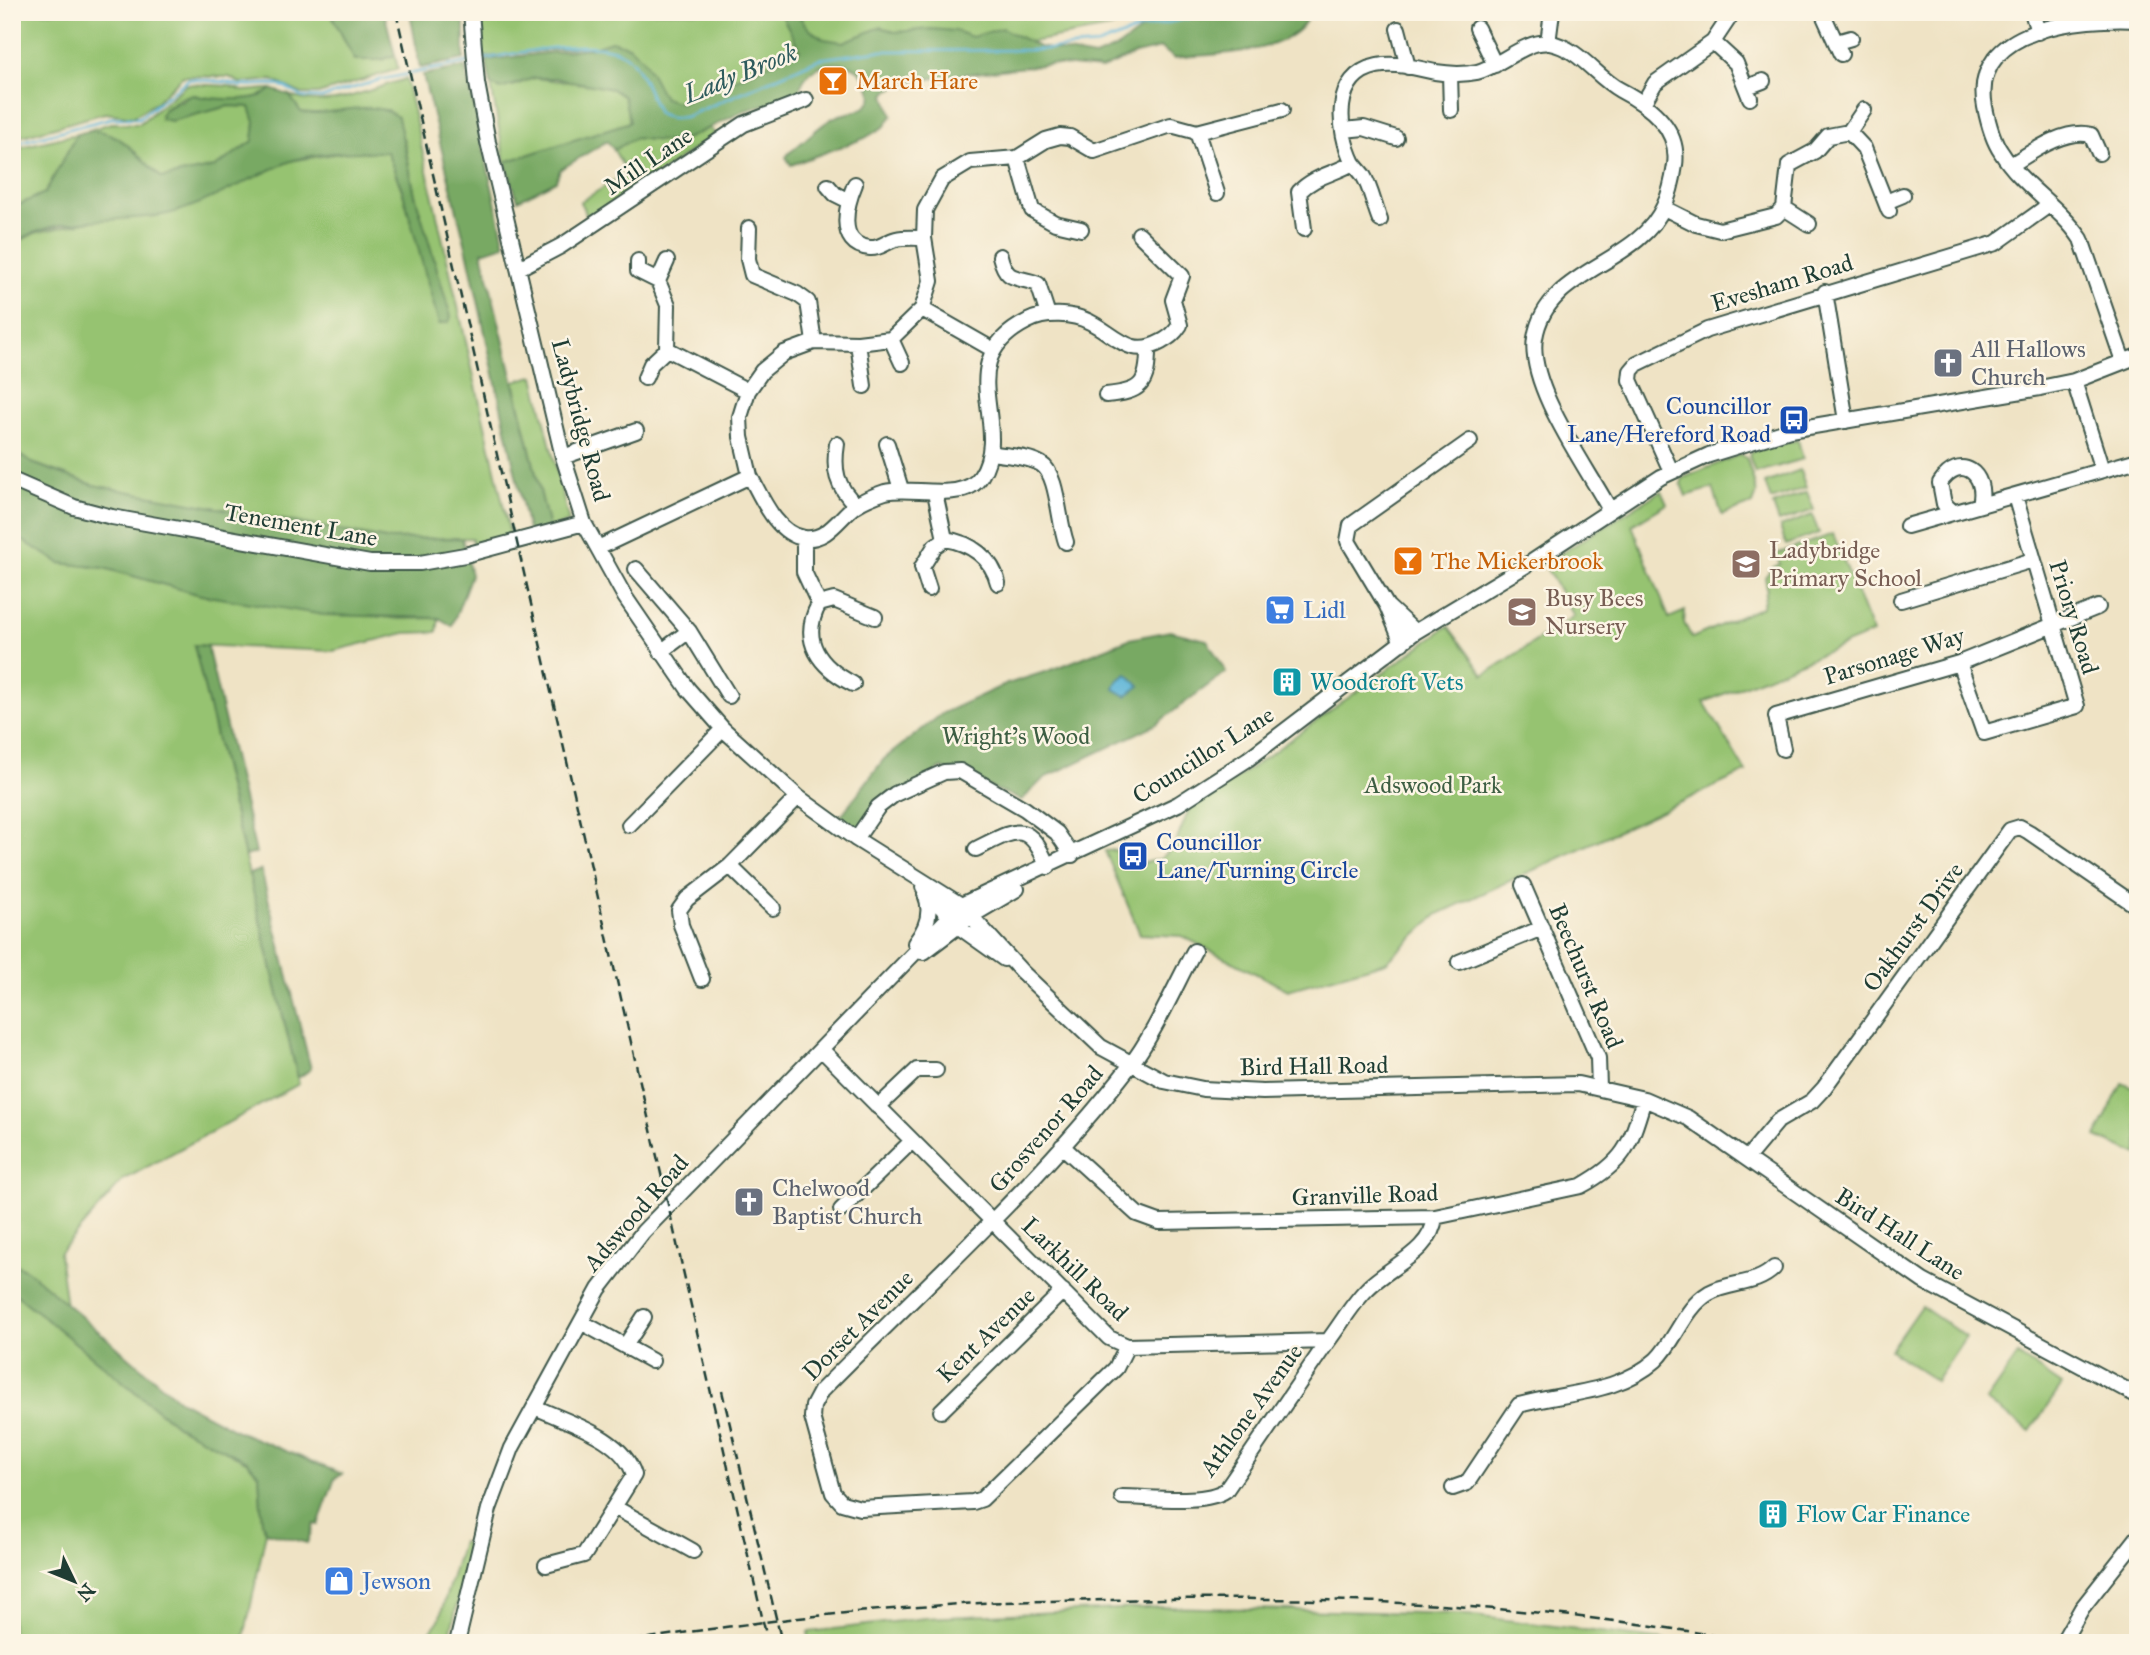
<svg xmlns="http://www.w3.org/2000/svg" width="2150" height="1655" font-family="'IM FELL Great Primer',serif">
	<rect width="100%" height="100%" fill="#fcf5e5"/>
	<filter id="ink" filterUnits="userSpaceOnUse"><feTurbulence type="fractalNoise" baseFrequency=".0143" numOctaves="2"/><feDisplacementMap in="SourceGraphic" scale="14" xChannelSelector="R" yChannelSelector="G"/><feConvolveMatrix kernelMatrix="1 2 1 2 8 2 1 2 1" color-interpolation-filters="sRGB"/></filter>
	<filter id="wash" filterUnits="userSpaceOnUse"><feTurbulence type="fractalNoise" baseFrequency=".00686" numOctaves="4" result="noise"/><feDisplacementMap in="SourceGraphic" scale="28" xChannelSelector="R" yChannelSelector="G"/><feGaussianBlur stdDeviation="1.57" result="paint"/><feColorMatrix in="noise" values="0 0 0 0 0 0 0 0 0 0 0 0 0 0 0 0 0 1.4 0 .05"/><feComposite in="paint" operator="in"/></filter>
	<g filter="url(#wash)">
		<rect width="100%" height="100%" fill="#efe3c5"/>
		<path fill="#96c371" stroke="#5a8052" stroke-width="2" d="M12,12H330L355,60H381L395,55L398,69L318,94H302L272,80L240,83L229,77L183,76L155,103L133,117L105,113L12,139Z
			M472,12H1171L1143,15L1110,28L1037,41L826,60L670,118L617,49L587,46L485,57L473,50Z
			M534,78L593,85L612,89L624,97L630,123L505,162L491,85L513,86Z
			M406,79L511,539L474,548L472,538L386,539L97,486L32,463L12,450V245L35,233L215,194L290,161L348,152H387L451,317L415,195L404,140L388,110C357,106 328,117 301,112L289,95C327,112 368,89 406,79Z
			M187,84L229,86L243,91L271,89C264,100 221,101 208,99C203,98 197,94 192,95C181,95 165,108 160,115L171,121L229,106L250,107L255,122L253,141L215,167L162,178L135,155L129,146L89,130L111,123L139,124Z
			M710,128L715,134L580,229L539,252L534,250L590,221L580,202L627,173L614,150L635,138C662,143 685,139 710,128Z
			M77,134L45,193L12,208V149Z
			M534,376L569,522L549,528L514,381Z
			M1798,440L1803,459L1755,473L1749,455L1751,451Z
			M1741,454L1747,459L1757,493L1753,504L1722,515L1713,488L1686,496L1681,484L1683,478Z
			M1800,470L1806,488L1771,500L1765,483Z
			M1661,491L1667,504L1632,525L1669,618L1685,611L1684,623L1692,638L1762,607L1767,589L1765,577L1772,568L1780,564L1776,554L1833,534L1873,633L1704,702L1746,772L1438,914L1386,962L1288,990L1182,936L1140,934L1105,851L1119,850L1143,863L1160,859L1174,847L1190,807L1230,783L1448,626L1484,675L1574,616L1544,564Z
			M1807,492L1814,510L1779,522L1773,505Z
			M1812,515L1819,533L1786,545L1780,527Z
			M12,534L60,563L104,568L201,595L399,619L439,618L437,632L405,633L333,651L194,645L299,1084L123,1180L59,1253L66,1306L27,1270L12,1263Z
			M2122,1083L2138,1090V1155L2096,1137Z
			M12,1291L177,1426L246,1461L259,1475L262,1522L266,1532L243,1643H12Z
			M1921,1306L1966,1337L1936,1381L1890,1350Z
			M2018,1355L2062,1385L2030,1431L1986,1401Z
			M462,1542L471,1545L448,1643H422L439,1620Z
			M1162,1607L1459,1614L1687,1643H810L808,1632L925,1618Z"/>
		<path fill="#78a963" stroke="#4c734c" stroke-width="2" d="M330,12H384L395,55L381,60H355Z
			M410,12H464V59L420,68Z
			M780,12H796L809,29L824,39L843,42L881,27L895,32L931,29L956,31L972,37L1002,28L1039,47L1095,57L1118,47L1166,12H1310C1296,57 1212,53 1174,58L1161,48L1135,54L1102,69L1050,64L911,81L889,90L885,95L892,115L885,126L865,138L791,165L786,157L790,152C805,141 819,125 835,117C850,110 866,115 872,96C869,87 866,77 859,71C838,54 801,66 799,95L746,110L688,138L670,142L635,138L614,150L607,141L560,170L556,181L518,200L505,162L630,122L624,97L612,89L555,78H534L501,89L491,85L486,60L590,48L611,41L629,46L644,60L664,98L681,103L800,50Z
			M465,67L505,245L482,252L549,528L529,535L468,255L423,75Z
			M271,89L289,95L301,112C334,118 368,96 398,117L415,195L451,317L449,322L439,324L402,189L387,152C355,152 316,151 286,163C252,177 197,209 163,215C114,223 54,214 12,245V208L45,193L77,134C116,120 136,156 162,178L215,167L253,141L255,122L250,107L229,106L171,121L161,119L163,110L192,95C208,99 262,104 271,89Z
			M12,450L32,463L93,485L386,539L462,538L471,575L452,626L439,618L324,615L201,595L104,568L60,563L12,534Z
			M1170,631L1207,640L1226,672L1155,725L1044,778L1022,800L942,768L857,829L840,817L884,759L943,713L1004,685L1054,669L1129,639Z
			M194,645L207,646L256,853L245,856Z
			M261,870L311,1069L298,1078L249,874Z
			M12,1263L27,1270L179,1400L237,1431L342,1474L335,1478L318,1525L314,1524L307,1543L266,1532L262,1522L259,1475L247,1461L177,1426L12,1291Z"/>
		<path fill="#5ab4d8" stroke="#3c7886" stroke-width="2" d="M1127,674L1140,686L1126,696L1114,689L1117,681Z"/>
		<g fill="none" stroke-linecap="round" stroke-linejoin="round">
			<path stroke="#5ab4d8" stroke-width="2.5" d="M479,60C513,54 607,32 631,60C643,73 650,97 658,113L670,118L685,117L819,59L877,51L1036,50L1098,45L1142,28L1190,18L1202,12
				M12,144L111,118H139L189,79L227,82L240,86L271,84L285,87L302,97L321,98L383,79L469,62"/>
		</g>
	</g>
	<g filter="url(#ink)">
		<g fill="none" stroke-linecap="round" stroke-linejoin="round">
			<g stroke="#3e564a" stroke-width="18">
				<path id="minor" d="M471,12L477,83L488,142L563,457L584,523L625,597L688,689L723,729L798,797L856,839L961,905L1022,972L1101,1047L1164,1081L1203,1089L1263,1092L1578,1084L1644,1099L1688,1118L1923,1281L2138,1396
					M1822,12L1841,54
					M2032,12L2038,32
					M1477,28L1495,65
					M1398,29L1408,67
					M1713,42L1736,63L1750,98
					M1837,42L1851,38
					M1548,43L1552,12
					M1450,74L1451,110
					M1747,87L1763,81
					M1644,102L1655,83L1713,42L1733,12
					M1344,130L1364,128L1396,138
					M1197,132L1282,110
					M1849,132L1864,110
					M1017,158L1032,210L1055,223L1081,229
					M2011,165C2032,152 2065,128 2091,135L2099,153
					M855,184C847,203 835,245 870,248C880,249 887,241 896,239C905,237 915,238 924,238
					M828,186L835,194L847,200
					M1886,202L1903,195
					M1664,208L1696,224L1720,230L1776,216L1784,208L1789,165L1815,151L1828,136L1849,132L1864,148L1889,211
					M1784,208L1809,224
					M1380,220C1374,206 1371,188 1363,175C1360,171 1356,167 1353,163C1337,130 1332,75 1377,66C1395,62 1417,68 1435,72C1448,74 1463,75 1477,72C1499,67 1526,39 1550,43C1579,48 1596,77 1620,90C1649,105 1680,128 1675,165C1673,179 1670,194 1664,206C1638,266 1546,268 1535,338C1527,386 1587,467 1610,510
					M749,228L748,259L752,275L797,294L808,302L814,342
					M1304,229L1299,192C1314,176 1334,174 1353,163
					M1000,256C1007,284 1017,275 1038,284L1048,315
					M638,261V271L658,281
					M667,261L658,281L668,305L667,349L748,391
					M519,268L561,246L744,124L806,100
					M1825,292L1846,421
					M922,309L992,349
					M891,339L902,363
					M858,343L864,386
					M2123,361L2081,239C2059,206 2022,186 2001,152C1992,139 1988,122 1985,107C1969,27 2082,17 2138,20
					M645,378L651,364L667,349
					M2074,381L2102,470
					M1106,395C1141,392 1148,385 1148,349
					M837,444C833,470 836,486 856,505
					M887,444L901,489
					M991,453C1006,456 1028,456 1041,464C1058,474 1058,520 1066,542
					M563,457L636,431
					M1671,471L1630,380L1631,371L1637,364L1707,330L1996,243L2049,205
					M750,476C761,496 776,534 804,538C828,541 840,516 856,505C864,500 876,495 885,492C911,485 964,504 981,476C1014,424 948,361 1028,321C1045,312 1073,313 1090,322C1116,335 1130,359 1161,342C1170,337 1174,334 1180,325L1173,300L1182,276L1139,234
					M12,480L74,507L112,517L370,563H420L465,555L584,523
					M935,493L945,539C971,543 992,558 998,583
					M1953,512L1944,504L1940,483C1960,452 1988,474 1980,504
					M1907,526L2138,460
					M804,538V572L819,604C799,641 820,667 853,684
					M598,548L750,476L741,437L740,417L748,391L762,371L784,353L814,342L858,343L891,339L922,309L931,281L924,238L925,210L942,179L970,162L1017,158L1046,140L1060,136L1070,137L1094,151L1171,125L1197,132L1217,193
					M636,569L689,631
					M929,589L922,567L935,546L945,539
					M1901,600L2033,560
					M819,604L834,600L875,617
					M1388,607L1415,632
					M1402,643L1387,606L1348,541L1351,525L1470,441
					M661,652L689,631L729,696
					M1959,663L1984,733L2077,706L2015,496
					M1783,749L1776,716L1959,663L2098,607
					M629,825L723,729
					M856,839L878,807L895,794L944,772L960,771L1025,809L1057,833L1072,855
					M976,849C1015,830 1028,818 1048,867
					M730,866L773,908
					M1523,885L1598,1058L1599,1087
					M923,887L959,927L1004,959
					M915,943C927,928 933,912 925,894
					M924,952L973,915L1017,889
					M1459,962L1542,928
					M702,979L681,925L679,910L687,899L730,866L798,797
					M821,1049L1109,1338L1127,1346L1328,1341C1341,1324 1352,1304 1367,1289C1389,1266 1432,1252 1435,1217
					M878,1107L917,1070H936
					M1062,1146L1137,1214L1159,1222L1435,1217L1581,1186C1626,1161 1630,1145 1644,1099
					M1747,1158L1778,1121L1812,1101L1824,1088L2010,830L2020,827L2029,832L2138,907
					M841,1210L912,1141
					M581,1322L652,1361
					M625,1346L644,1317
					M1127,1346L1116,1368L982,1499L973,1502L860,1508L842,1503L833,1493L812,1417L813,1406L821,1391C925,1285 1037,1186 1129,1067C1154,1035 1174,988 1194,951
					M535,1407C568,1423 623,1437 634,1475L584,1555L546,1565
					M941,1411L1063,1291
					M1453,1488L1467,1483L1519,1405C1565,1392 1618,1394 1656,1360C1676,1341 1684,1308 1709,1293C1731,1281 1756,1286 1774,1268
					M1122,1497C1150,1497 1204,1505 1226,1490L1328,1341
					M614,1507L693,1551
					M457,1643L489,1509L512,1448L599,1289L643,1232L961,905L1178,804L1248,759L1415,632L1530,563L1661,477L1709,455L1790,430L2040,388L2074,381L2138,356
					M2062,1643L2082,1608L2138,1537"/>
			</g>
			<use href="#minor" stroke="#fff" stroke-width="14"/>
			<path stroke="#1f3d34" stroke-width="2.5" stroke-dasharray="10 5" stroke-linecap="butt" d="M396,12L768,1643
				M722,1391L782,1643
				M618,1643C722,1626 827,1613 932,1606C1008,1600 1085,1601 1162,1599C1361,1597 1560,1606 1757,1643"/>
		</g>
	</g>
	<defs>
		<g id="bar-square" transform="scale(1.575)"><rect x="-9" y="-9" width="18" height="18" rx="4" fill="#e8710a" stroke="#fcf5e5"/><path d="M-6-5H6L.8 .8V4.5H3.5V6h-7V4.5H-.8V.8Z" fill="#fff"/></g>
		<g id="church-square" transform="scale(1.575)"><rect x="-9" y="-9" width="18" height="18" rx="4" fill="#6b7280" stroke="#fcf5e5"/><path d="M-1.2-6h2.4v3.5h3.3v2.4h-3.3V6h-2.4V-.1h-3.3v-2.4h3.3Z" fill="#fff"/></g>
		<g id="bus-square" transform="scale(1.575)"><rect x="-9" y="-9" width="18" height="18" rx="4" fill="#1a4fb4" stroke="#fcf5e5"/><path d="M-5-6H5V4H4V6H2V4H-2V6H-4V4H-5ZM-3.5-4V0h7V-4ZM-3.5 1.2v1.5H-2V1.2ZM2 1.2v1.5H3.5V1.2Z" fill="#fff"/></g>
		<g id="school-square" transform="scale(1.575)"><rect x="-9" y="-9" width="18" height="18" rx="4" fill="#8d6e63" stroke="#fcf5e5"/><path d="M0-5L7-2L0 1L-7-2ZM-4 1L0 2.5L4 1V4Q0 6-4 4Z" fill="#fff"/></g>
		<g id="supermarket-square" transform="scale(1.575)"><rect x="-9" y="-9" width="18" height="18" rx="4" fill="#3f7fe0" stroke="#fcf5e5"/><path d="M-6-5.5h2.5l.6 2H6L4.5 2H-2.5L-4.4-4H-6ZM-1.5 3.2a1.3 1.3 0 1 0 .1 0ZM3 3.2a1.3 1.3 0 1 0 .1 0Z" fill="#fff"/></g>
		<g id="building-square" transform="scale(1.575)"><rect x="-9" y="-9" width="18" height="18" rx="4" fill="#0f9aa8" stroke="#fcf5e5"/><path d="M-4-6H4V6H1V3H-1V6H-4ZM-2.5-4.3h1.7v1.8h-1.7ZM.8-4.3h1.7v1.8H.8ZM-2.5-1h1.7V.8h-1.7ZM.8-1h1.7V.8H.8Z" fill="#fff"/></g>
		<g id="shop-square" transform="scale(1.575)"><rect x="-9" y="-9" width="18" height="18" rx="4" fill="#3f7fe0" stroke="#fcf5e5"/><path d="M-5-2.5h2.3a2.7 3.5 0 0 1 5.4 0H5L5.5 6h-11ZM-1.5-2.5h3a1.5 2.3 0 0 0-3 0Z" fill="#fff"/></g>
	</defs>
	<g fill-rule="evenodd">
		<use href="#bar-square" x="833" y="81"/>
		<use href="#church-square" x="1948" y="363"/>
		<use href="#bus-square" x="1794" y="420"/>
		<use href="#bar-square" x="1408" y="561"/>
		<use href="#school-square" x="1746" y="564"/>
		<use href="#supermarket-square" x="1280" y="610"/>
		<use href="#school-square" x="1522" y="612"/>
		<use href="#building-square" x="1287" y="682"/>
		<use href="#bus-square" x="1133" y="856"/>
		<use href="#church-square" x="749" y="1202"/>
		<use href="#building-square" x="1773" y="1514"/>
		<use href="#shop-square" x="339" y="1581"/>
	</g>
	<g text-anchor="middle" stroke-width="5" stroke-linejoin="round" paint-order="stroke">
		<g font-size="24" fill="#c56008" stroke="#fcf5e5" text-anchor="start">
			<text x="856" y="89">March Hare</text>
			<text x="1431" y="569">The Mickerbrook</text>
		</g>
		<g font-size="24" fill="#1f3d34" stroke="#fcf5e5">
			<text transform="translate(648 161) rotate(-34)" y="8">Mill Lane</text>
			<text transform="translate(1782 283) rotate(-17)" y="8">Evesham Road</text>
			<text transform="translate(581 420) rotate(75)" y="8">Ladybridge Road</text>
			<text transform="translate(301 525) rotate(10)" y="8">Tenement Lane</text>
			<text transform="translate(2074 617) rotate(73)" y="8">Priory Road</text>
			<text transform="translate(1894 656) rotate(-17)" y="8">Parsonage Way</text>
			<text transform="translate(1203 755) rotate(-32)" y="8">Councillor Lane</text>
			<text transform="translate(1913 927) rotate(-54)" y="8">Oakhurst Drive</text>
			<text transform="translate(1586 976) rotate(67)" y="8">Beechurst Road</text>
			<text transform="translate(1314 1066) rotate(-1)" y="8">Bird Hall Road</text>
			<text transform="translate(1046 1129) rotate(-49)" y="8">Grosvenor Road</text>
			<text transform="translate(1365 1195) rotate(-2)" y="8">Granville Road</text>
			<text transform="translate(636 1213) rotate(-49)" y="8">Adswood Road</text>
			<text transform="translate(1900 1234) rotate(33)" y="8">Bird Hall Lane</text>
			<text transform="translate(1075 1269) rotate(44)" y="8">Larkhill Road</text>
			<text transform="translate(858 1325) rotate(-45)" y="8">Dorset Avenue</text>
			<text transform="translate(986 1335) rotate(-44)" y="8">Kent Avenue</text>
			<text transform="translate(1251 1410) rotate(-54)" y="8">Athlone Avenue</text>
		</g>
		<g font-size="24" fill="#5b616d" stroke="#fcf5e5" text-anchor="start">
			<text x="1971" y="357">All Hallows<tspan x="1971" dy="28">Church</tspan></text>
			<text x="772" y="1196">Chelwood<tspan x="772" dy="28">Baptist Church</tspan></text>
		</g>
		<g font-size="24" fill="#164399" stroke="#fcf5e5" text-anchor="end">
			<text x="1771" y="414">Councillor<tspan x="1771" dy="28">Lane/Hereford Road</tspan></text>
			<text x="1156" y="850" text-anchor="start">Councillor<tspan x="1156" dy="28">Lane/Turning Circle</tspan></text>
		</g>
		<g font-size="24" fill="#785e54" stroke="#fcf5e5" text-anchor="start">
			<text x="1769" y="558">Ladybridge<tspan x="1769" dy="28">Primary School</tspan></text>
			<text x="1545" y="606">Busy Bees<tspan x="1545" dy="28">Nursery</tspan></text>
		</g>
		<g font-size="24" fill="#366cbe" stroke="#fcf5e5" text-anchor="start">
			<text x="1303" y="618">Lidl</text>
			<text x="362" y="1589">Jewson</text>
		</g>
		<g font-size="24" fill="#0d838f" stroke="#fcf5e5" text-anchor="start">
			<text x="1310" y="690">Woodcroft Vets</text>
			<text x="1796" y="1522">Flow Car Finance</text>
		</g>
		<g font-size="24" fill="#3d5e43" stroke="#fcf5e5">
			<text x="1016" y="744">Wright's Wood</text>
			<text x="1433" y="793">Adswood Park</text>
		</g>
		<g font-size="26" font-style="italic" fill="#2e5b5d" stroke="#fcf5e5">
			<text transform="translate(740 73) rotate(-22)" y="9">Lady Brook</text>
		</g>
	</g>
	<rect width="2150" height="1655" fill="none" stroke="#fcf5e5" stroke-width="42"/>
	<g transform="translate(74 1581) rotate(133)" stroke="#fcf5e5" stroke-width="5" paint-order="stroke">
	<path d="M0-5L12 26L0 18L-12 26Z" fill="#1f3d34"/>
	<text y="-10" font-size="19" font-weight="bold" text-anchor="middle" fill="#1f3d34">N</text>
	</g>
</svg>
